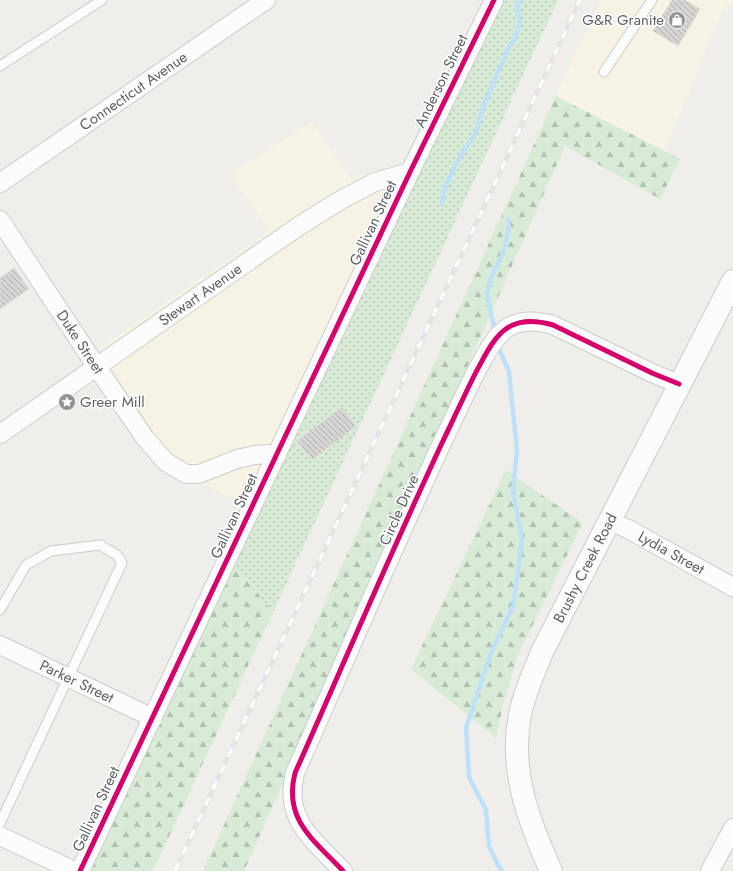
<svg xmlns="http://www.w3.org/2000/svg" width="733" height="871" font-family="Jost,sans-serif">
	<defs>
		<pattern id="grass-dots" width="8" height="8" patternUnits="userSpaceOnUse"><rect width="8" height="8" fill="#d8ebd6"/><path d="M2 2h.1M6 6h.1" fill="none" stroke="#b2c2b1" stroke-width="1.8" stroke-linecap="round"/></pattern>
		<pattern id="forest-firs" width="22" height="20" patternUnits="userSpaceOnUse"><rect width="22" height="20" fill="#d8ebd6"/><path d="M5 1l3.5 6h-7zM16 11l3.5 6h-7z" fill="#b2c2b1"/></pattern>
		<pattern id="building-back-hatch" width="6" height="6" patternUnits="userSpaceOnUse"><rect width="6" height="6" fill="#d6d5d3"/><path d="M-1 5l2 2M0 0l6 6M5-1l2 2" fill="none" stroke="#b1b0af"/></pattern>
	</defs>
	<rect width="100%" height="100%" fill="#efeeea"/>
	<path fill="#f7f3e4" d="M601,0H733V8L725,4L664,151L556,96Z
		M312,122L351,178L425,159L258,509L196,482L168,456L100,348L270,231L230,174Z"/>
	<path fill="url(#grass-dots)" d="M500,0H558L273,612L232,563Z"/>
	<path fill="url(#forest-firs)" d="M556,96L680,159L660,199L565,146L244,871H203Z
		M506,470L583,523L517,657L503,705L496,738L411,669Z
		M232,563L273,612L153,871H84Z"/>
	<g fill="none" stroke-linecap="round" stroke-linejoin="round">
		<path stroke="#bfe0f9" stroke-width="4.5" d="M442,204L443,193L456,164L477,130L482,110L508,49L515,38L520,21L517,7L520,0
			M494,327L487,296L491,277L504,251L509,228L508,219
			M500,351L509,372L517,450L513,490L522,541L513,606L491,653L466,728L469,777L486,810L489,846L498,865L502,871"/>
	</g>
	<path fill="url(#building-back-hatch)" stroke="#deddd9" d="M672,0H685L700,9L678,46L653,31Z
		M14,268L29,289L0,309V278Z
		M342,407L356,426L312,460L297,441Z"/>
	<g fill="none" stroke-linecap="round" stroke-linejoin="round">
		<g stroke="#cbcccc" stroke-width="11">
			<path id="service" d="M0,66L102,0
				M604,72L652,0
				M0,610L26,565L51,551L100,545L117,555L122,563L0,823"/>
		</g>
		<g stroke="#cbcccc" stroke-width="20">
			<g id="minor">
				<path id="s1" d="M0,183L266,0"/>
				<path id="s2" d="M0,220L96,366L145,438L166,462L186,474H199L237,459L255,455L267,454L277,455"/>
				<path id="s3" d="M0,434L299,226L339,201L375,182L410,172"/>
				<path id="s4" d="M609,521L628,529L733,587"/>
				<path id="s5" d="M0,645L153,718"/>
				<path d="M0,836L74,871"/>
				<path d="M80,871L410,172L494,0"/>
				<path d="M343,871C314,840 283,820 295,773C344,663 391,552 442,443C453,420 464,396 476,372C484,358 490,343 502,332C516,319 536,320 553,325L652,373L679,384"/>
				<path d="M710,871L733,828"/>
			</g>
		</g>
		<g stroke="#cbcccc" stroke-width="24">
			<g id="tertiary">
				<path id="s6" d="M551,871C529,822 509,770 520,715C524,693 534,673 542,652L733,281"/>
			</g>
		</g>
		<use href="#service" stroke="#fdfcfc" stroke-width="9"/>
		<use href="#minor" stroke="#fdfcfc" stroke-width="18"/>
		<use href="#tertiary" stroke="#fdfcfc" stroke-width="22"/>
		<g stroke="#e4e4e4" stroke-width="4.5">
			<path id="rail" d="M175,871L580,0"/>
		</g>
		<use href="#rail" stroke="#fff" stroke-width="3" stroke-dasharray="9" stroke-linecap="butt"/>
		<g stroke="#fff" stroke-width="8">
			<path id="cycleway" d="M80,871L410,172L494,0
				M343,871C314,840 283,820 295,773C344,663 391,552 442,443C453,420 464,396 476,372C484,358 490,343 502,332C516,319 536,320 553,325L652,373L679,384"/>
		</g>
		<use href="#cycleway" stroke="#d6006c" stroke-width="5"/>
	</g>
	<defs>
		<g id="shop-disc" transform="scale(0.9)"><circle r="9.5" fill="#919496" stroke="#fff"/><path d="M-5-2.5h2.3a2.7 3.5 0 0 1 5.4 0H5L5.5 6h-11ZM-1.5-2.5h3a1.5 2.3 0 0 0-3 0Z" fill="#fff"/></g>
		<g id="sight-disc" transform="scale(0.9)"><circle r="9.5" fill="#919496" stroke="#fff"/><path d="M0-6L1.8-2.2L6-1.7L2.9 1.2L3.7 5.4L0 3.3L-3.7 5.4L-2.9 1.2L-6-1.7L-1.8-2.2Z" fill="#fff"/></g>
	</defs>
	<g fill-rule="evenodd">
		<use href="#shop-disc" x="677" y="20"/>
		<use href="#sight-disc" x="67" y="402"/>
	</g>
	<g text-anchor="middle" stroke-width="3" stroke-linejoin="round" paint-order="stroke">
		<g font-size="15" fill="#5f6368" stroke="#fff" text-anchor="end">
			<text x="664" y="25">G&amp;R Granite</text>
			<text x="80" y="407" text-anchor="start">Greer Mill</text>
		</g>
		<g font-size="15" fill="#5f6368" stroke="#fff">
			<text transform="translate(441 81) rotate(-64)" y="5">Anderson Street</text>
			<text dy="5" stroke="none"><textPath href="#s1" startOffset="162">Connecticut Avenue</textPath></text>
			<text transform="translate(373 223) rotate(-65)" y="5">Gallivan Street</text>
			<text dy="5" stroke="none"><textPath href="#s3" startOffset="244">Stewart Avenue</textPath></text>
			<text dy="5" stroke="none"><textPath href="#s2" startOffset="146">Duke Street</textPath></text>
			<text transform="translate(399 510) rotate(-66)" y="5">Circle Drive</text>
			<text transform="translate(234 516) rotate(-65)" y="5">Gallivan Street</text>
			<text dy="5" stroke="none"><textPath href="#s4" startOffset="70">Lydia Street</textPath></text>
			<text dy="5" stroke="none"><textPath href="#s6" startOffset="323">Brushy Creek Road</textPath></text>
			<text dy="5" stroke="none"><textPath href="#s5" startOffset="85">Parker Street</textPath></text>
			<text transform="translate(96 809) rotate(-65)" y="5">Gallivan Street</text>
		</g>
	</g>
</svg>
